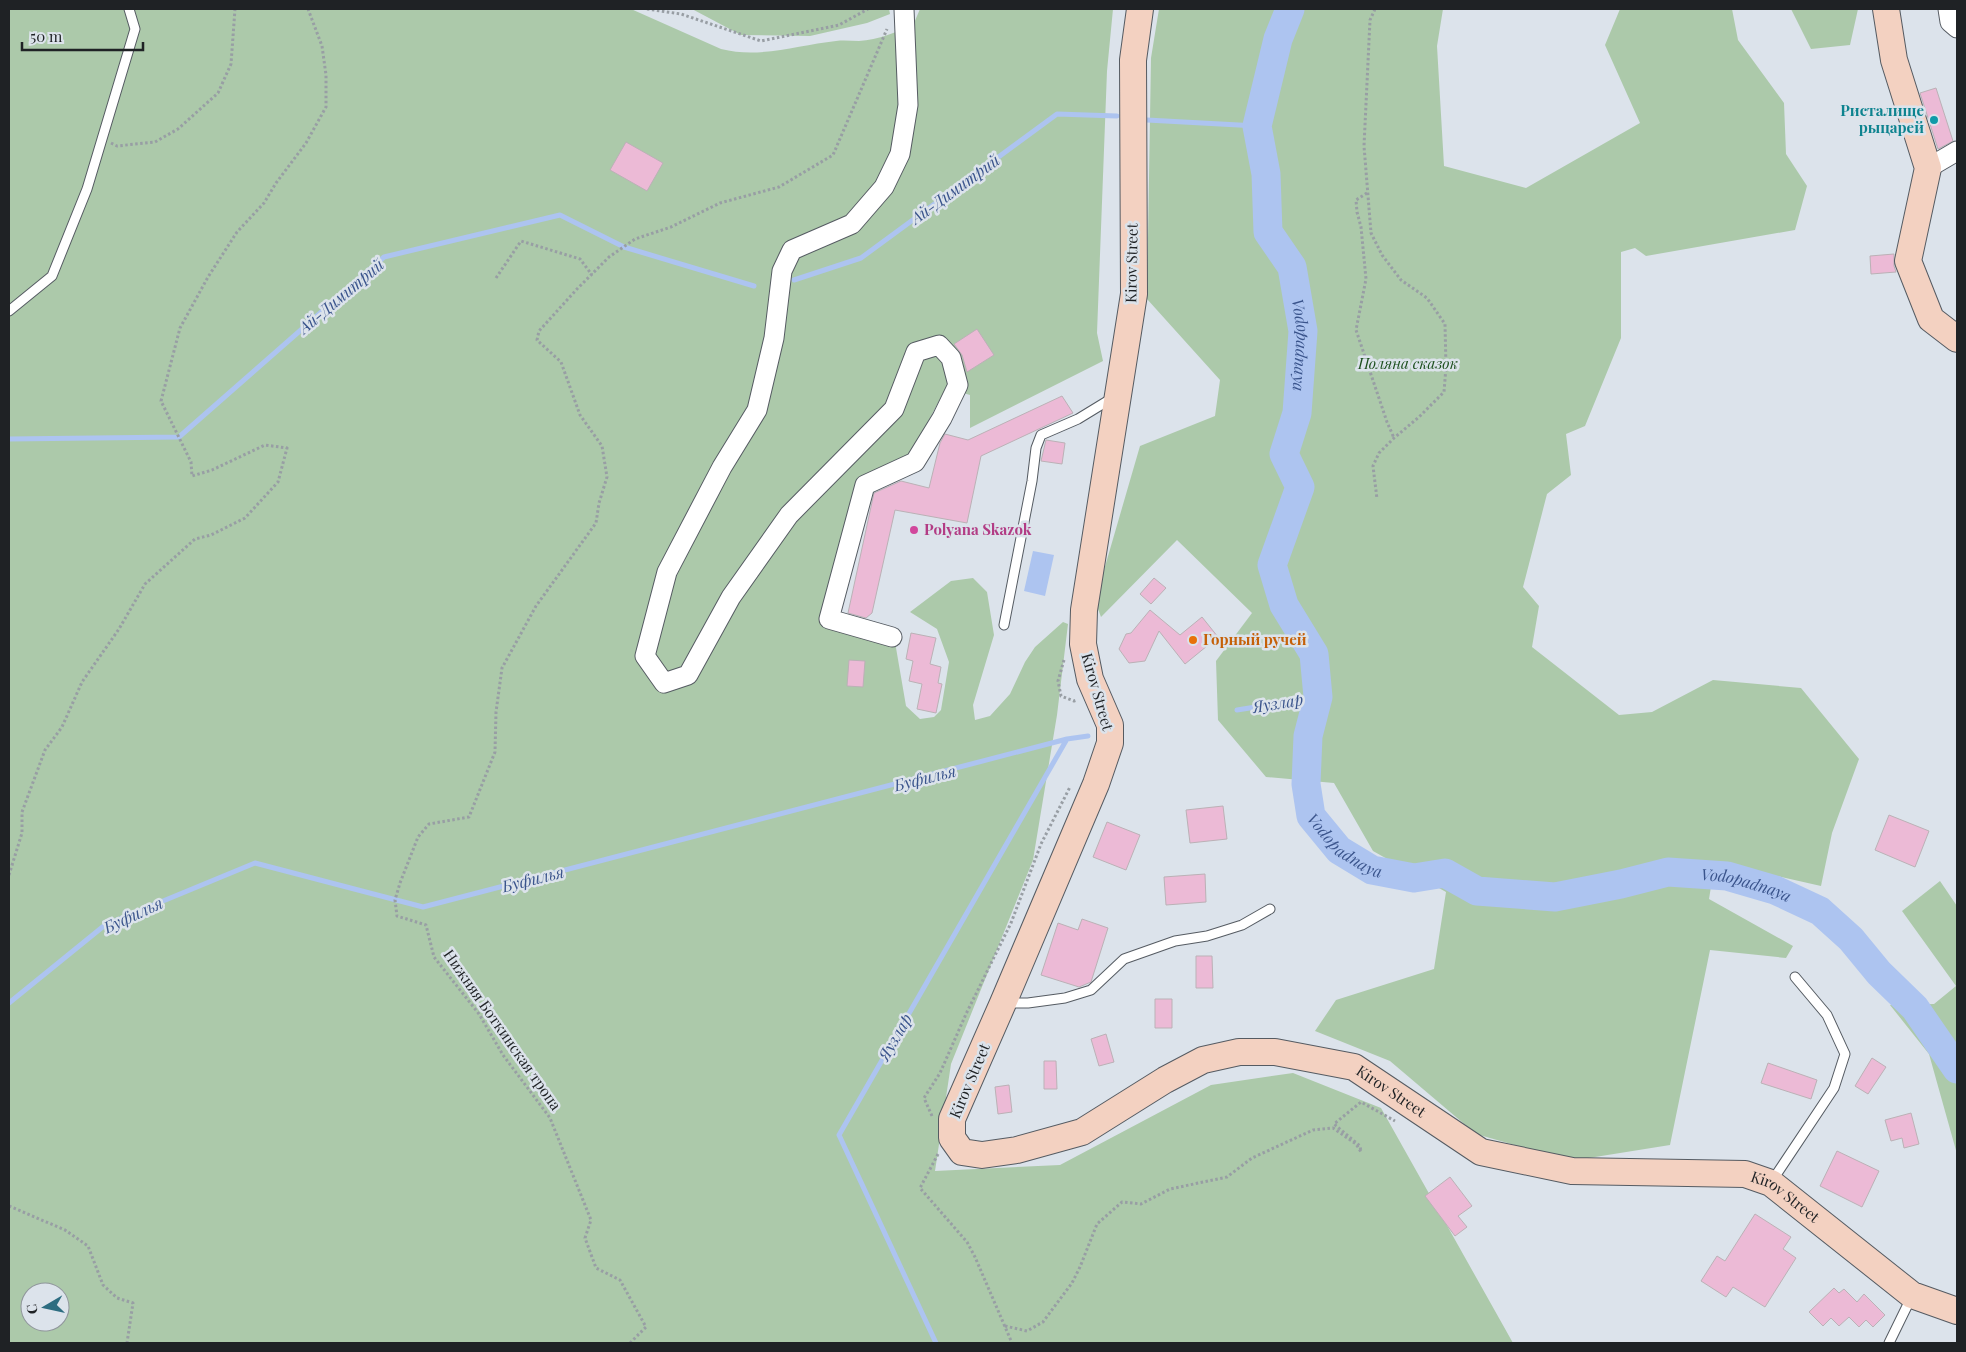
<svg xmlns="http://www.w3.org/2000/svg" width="1966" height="1352" font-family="'Playfair Display',serif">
	<rect width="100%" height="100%" fill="#dce3eb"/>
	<path fill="#acc9aa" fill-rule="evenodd" d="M9,9H631L721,49C760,59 798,45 836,41C844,40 851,41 859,41C878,40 898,32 914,23L920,9H1113L1107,71L1097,333L1103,361L970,428V395L946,388L908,459L859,482L819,619L895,642L906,706L920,719L934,717L941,710L949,662L937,629L910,612L951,581L973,578L987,592L994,635L973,705L975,720L990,716L1010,694L1025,662L1035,647L1063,622L1068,624L1057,715L1033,860L951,1064L935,1171L1060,1165L1211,1085L1293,1073L1381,1108L1513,1343H9ZM30,1292H60V1322H30Z
		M692,9H889L890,14L867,23L810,36L741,35Z
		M1159,9H1443L1437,46L1444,166L1526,188L1640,123L1605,45L1620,9H1732L1738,40L1784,103L1786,154L1807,186L1795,230L1646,256L1635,248L1621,252V338L1585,426L1566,434L1571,475L1547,494L1523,587L1539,606L1532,647L1619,715L1652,712L1713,680L1801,688L1859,759L1832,833L1821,886L1715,862L1709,899L1793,946L1786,958L1710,950L1670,1145L1570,1161L1476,1134L1390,1061L1315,1031L1336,1000L1434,969L1446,892L1373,851L1334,783L1266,777L1218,720L1216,661L1252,613L1177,540L1101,617L1095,601L1140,446L1215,416L1220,380L1147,299L1151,58Z
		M1791,9H1858L1850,45L1811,49Z
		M1940,881L1957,906V1154L1929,1054L1890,1005L1934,1004L1956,986L1902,911Z"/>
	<path fill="#adc4f0" d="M1033,551L1054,555L1045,596L1024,591Z"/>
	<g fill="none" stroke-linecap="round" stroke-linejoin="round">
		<path stroke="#adc4f0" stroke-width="5" d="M1147,120L1257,126
			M794,280L861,258L1057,114L1117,116
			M9,439L179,437L384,257L560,215L624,247L754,286
			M1237,710L1318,697
			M9,1003L105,925L255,863L423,907L1067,739L1088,736
			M936,1343L839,1135L1067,739"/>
		<path stroke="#adc4f0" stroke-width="29" id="s1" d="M1290,9L1278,39L1257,126L1266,174L1268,232L1292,267L1303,331L1297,413L1284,454L1300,487L1272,565L1284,605L1314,654L1318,697L1308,736L1306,784L1311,816L1339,850L1372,870L1414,878L1445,873L1477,891L1555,897L1621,884L1668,872L1727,876L1775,890L1820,911L1851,939L1879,973L1915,1008L1957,1069"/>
	</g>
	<path fill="#ecbad6" stroke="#bbb1b6" d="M1936,88L1953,141L1938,149L1920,93Z
		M626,142L663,163L647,191L610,170Z
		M1894,254V266L1896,272L1871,274L1870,256Z
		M977,329L994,355L967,372L962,355L954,344Z
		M1062,396L1073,413L981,456L967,523L895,510L872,613L866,618L848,613L874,493L901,481L929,488L940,443L945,434L968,440Z
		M1046,440L1065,443L1062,464L1041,461Z
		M1154,578L1166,588L1151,604L1140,594Z
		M1150,610L1180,635L1202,617L1218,637L1185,664L1159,631L1145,661L1129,663L1119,649L1126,634L1131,633Z
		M911,633L936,638L930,664L941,667L938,683L942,684L936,713L917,709L922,684L909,681L913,661L906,659Z
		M849,660L865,661L863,687L847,686Z
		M1223,806L1227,839L1190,843L1186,810Z
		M1889,815L1929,831L1915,867L1875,850Z
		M1107,822L1140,835L1126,870L1093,857Z
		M1205,874L1206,902L1166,905L1164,877Z
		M1082,919L1108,928L1091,982L1079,987L1041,975L1058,923L1078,930Z
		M1196,956H1212L1213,988H1196Z
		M1155,999H1172V1028H1155Z
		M1106,1034L1114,1062L1099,1066L1091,1039Z
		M1872,1058L1886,1067L1868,1094L1855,1086Z
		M1044,1061H1056L1057,1089H1044Z
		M1768,1063L1817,1080L1811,1099L1761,1083Z
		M1009,1085L1012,1112L998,1114L995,1087Z
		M1911,1113L1919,1144L1904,1148L1902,1138L1891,1141L1885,1120Z
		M1837,1151L1879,1171L1862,1207L1820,1186Z
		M1450,1177L1472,1206L1458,1216L1467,1227L1455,1236L1425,1196Z
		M1755,1214L1791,1237L1783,1249L1796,1258L1765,1307L1733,1287L1726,1297L1701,1281L1717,1256L1725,1261Z
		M1834,1288L1839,1293L1844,1289L1857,1302L1864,1294L1885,1315L1873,1327L1866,1320L1859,1327L1849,1317L1839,1326L1831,1318L1823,1326L1809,1312Z"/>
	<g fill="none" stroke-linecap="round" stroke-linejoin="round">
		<g stroke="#555b62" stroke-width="11">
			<path id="lane" d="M9,311L52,276L87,189L135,29L129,9
				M1004,625L1032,481L1036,448L1041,435L1078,419L1114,397
				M1006,1003H1028L1065,998L1091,990L1124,959L1175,941L1207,936L1242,925L1270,909
				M1772,1181L1834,1088L1845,1054L1827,1015L1795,977
				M1889,1343L1911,1298"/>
		</g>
		<g stroke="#555b62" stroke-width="21">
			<path id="street" d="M1948,9L1950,22L1957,28
				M1928,168L1957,151
				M892,637L829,619L865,485L915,462L942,418L958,385L951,358L939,345L916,352L894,409L789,515L731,597L688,675L664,683L645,656L667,572L722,467L757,410L774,338L782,271L792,250L852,224L884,187L900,154L908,105L904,9"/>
		</g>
		<g stroke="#555b62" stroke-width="28">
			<g id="secondary">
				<path id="s2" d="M1140,9L1133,60L1134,294L1084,610L1083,644L1090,679L1110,725V743L1096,784L1003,1003L952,1119V1138L962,1152L982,1155L1017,1150L1082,1132L1165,1080L1203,1060L1239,1052H1275L1354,1067L1481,1152L1572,1171L1745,1174L1771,1183L1912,1295L1957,1311"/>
				<path d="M1886,9L1894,60L1928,168L1908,261L1931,319L1957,339"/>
			</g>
		</g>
		<path stroke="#989ea4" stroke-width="3" stroke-dasharray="2.5 2.5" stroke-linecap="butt" d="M647,9L681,14L761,41L839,25L868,9
			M1375,9L1370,20L1364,146L1371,233L1382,255L1401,280L1427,298L1445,324L1446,367L1444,392L1419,417L1394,438L1379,453L1373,466L1377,499
			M111,143L117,146L155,142L178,129L218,93L231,64L235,9
			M1367,193L1356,200L1357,212L1361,227L1366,279L1356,330L1387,422L1394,438
			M496,278L521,241L580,259L592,275
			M1064,660L1058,681L1061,696L1074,701L1077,700
			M9,875L22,833V812L45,750L62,727L82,682L119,629L145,584L195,539L211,535L245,518L278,482L287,448L265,445L212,470L192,476L191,462L161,401L180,328L208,277L237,232L264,203L276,183L306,143L326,107V75L322,46L308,9
			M932,1116L924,1098L940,1073L966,1014L1011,923L1041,844L1070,787
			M938,1154L920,1188L967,1242L975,1257L1012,1343
			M9,1206L65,1230L88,1246L103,1285L117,1298L133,1303L127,1343
			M1005,1326L1027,1331L1043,1322L1072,1283L1080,1267L1097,1224L1122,1202L1141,1204L1170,1189L1227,1177L1252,1158L1313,1130L1333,1128L1356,1144L1361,1152L1360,1146L1334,1124L1361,1102L1395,1121
			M630,1343L646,1327L620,1280L596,1268L585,1238L591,1220L550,1118L503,1055L479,1014L434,957L426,925L397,916L395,900L400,883L418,837L429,824L469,817L495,752L496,712L502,668L536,606L596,523L599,503L607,477L602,446L580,415L561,362L537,340L539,331L577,289L609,257L635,239L671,227L720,203L779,187L833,155L887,29"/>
		<use href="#lane" stroke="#fff" stroke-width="9"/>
		<use href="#street" stroke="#fff" stroke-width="19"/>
		<use href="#secondary" stroke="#f3d1c1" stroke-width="26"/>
	</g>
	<circle fill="#0f9aa8" stroke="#dce3eb" stroke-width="2" cx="1934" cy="120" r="5"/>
	<circle fill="#d1479c" stroke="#dce3eb" stroke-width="2" cx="914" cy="530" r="5"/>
	<circle fill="#e8710a" stroke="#dce3eb" stroke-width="2" cx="1193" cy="640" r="5"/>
	<g text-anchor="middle" stroke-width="5" stroke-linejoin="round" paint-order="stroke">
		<g font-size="15" font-weight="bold" fill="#0d838f" stroke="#dce3eb" text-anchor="end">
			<text x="1924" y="116">Ристалище<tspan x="1924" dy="17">рыцарей</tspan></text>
		</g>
		<g font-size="15" fill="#1f2225" stroke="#dce3eb">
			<text transform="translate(1132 263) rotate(-89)" y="5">Kirov Street</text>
			<text transform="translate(1097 692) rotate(74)" y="5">Kirov Street</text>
			<text transform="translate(502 1030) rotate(55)" y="5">Нижняя Боткинская тропа</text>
			<text transform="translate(970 1081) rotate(-67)" y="5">Kirov Street</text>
			<text dy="5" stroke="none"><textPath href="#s2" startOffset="1649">Kirov Street</textPath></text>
			<text dy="5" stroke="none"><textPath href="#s2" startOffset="2070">Kirov Street</textPath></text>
		</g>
		<g font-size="15" font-style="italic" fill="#1d501e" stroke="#dce3eb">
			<text x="1408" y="369">Поляна сказок</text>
		</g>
		<g font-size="15" font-weight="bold" fill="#b23c85" stroke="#dce3eb" text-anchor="start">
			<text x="924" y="535">Polyana Skazok</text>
		</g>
		<g font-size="15" font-weight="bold" fill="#c56008" stroke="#dce3eb" text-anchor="start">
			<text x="1203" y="645">Горный ручей</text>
		</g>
		<g font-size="16" font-style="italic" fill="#3a548c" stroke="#dce3eb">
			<text transform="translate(955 189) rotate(-36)" y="6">Ай-Димитрий</text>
			<text transform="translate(341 296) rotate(-40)" y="6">Ай-Димитрий</text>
			<text dy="6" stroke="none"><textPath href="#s1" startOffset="350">Vodopadnaya</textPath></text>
			<text transform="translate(1278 703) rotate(-9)" y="6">Яузлар</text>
			<text transform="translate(925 778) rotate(-14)" y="6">Буфилья</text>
			<text dy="6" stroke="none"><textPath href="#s1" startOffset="890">Vodopadnaya</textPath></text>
			<text transform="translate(533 879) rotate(-14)" y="6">Буфилья</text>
			<text dy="6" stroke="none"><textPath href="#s1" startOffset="1311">Vodopadnaya</textPath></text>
			<text transform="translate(133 915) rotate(-25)" y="6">Буфилья</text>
			<text transform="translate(895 1037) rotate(-60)" y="6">Яузлар</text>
		</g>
	</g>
	<rect width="1966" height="1352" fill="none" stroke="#1f2225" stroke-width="20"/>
	<g transform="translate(45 1307) rotate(261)"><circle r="24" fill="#dce3eb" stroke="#90969c"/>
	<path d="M0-4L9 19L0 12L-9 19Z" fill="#2d6d81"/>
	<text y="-8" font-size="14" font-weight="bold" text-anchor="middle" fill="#1f2225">С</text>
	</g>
	<path d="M22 42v8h121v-8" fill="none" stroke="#1f2225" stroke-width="2.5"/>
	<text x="30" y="42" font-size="15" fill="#1f2225" stroke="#dce3eb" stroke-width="4" paint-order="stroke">50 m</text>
</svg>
